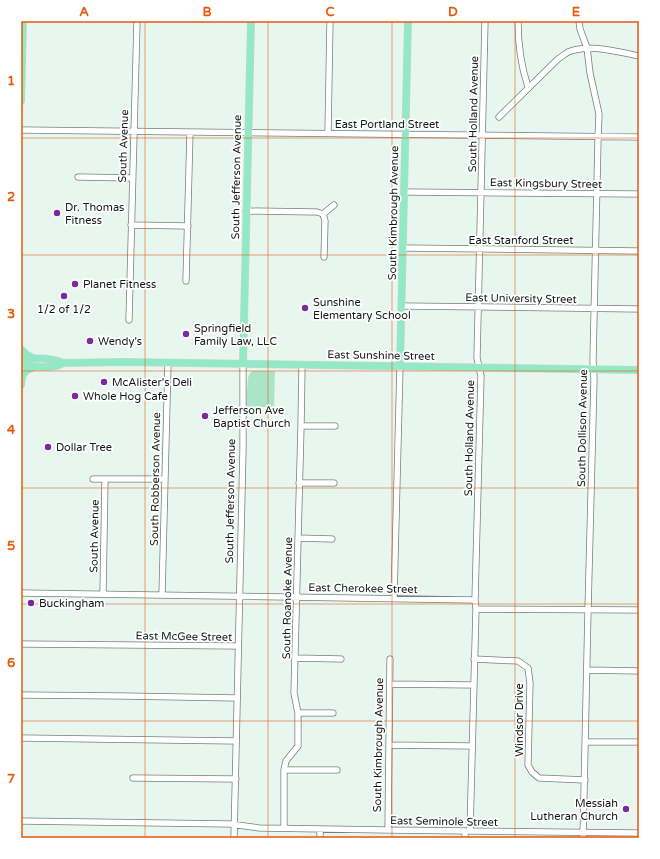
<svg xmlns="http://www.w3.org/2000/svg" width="660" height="859" font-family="'Varela Round',sans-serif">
	<rect width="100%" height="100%" fill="#e7f6ee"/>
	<path fill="#abe5c8" d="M252,371H275L274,407H246L248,378L249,375Z"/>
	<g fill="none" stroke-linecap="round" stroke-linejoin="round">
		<g stroke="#738079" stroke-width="7">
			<path id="minor" d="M518,21C518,43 521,66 528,87
				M579,21L580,29L587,48L590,73L599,114L598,139L593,361L594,379L588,610L583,838
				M499,117L558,59C561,57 565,54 568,52C589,43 618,52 639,56
				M21,130L639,137
				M328,133L330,21
				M78,177L132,178
				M405,192L639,194
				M246,211L317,212L323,214
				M323,214L325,221L324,257
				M323,214L334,205
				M131,225L188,226
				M403,248L639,251
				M186,281L190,132
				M402,306L639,309
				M129,320L137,21
				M301,426H335
				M93,479H165
				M299,483H334
				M298,538L332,539
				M21,593L475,600
				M103,594L105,479
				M162,595L168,363
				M394,598L400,366
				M476,609L639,610
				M21,644L238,646
				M295,658L341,659
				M474,659L518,661L528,668L530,683L528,765L532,772L539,778L585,780
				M587,670L639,671
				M390,684L474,685
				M21,695L123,696L237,698
				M298,713H333
				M21,738L236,741
				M585,742H639
				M389,745L472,746
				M284,770H337
				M133,778L236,779
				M21,821L230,824L259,828L388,830L639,833
				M284,828V770L286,761L298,746V713L294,693L301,426L302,365
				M320,829V838
				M388,830L390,659
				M470,831L476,609L475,600L481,376L477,358L485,21
				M234,838L243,449V364
				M465,838V831"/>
		</g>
		<g stroke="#d5d5d5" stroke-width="8">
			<path id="major" d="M21,101L23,21
				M21,349L27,355L33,358
				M21,358C33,359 53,357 63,363L123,362L639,370
				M243,364L251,21
				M21,365C33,366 53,370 63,363
				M400,366L408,21
				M21,385C22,374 24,370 35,367"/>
		</g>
		<use href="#minor" stroke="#fff" stroke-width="5.5"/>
		<use href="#major" stroke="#93e8c5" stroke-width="7"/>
	</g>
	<path fill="none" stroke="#e8590c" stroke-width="1" stroke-opacity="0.55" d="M145,21V838M268,21V838M392,21V838M515,21V838M21,138H639M21,255H639M21,371H639M21,488H639M21,604H639M21,721H639"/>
	<g fill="#792c9e" stroke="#fff" stroke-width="1.5">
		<circle cx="57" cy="213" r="4"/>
		<circle cx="75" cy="284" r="4"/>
		<circle cx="64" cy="296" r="4"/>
		<circle cx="305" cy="308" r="4"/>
		<circle cx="186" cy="334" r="4"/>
		<circle cx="90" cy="341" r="4"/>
		<circle cx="104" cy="382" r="4"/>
		<circle cx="75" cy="396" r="4"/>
		<circle cx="205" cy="416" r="4"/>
		<circle cx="48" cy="447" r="4"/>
		<circle cx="31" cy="603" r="4"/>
		<circle cx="626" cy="809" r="4"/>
	</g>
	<g text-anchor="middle" stroke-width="3.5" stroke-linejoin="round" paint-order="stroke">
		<g font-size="11" fill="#131815" stroke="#fff">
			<text transform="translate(473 114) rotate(-89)" y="4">South Holland Avenue</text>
			<text x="387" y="128">East Portland Street</text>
			<text transform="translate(123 146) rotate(-88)" y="4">South Avenue</text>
			<text transform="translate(236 177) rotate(-89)" y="4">South Jefferson Avenue</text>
			<text transform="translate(546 183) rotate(1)" y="4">East Kingsbury Street</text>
			<text transform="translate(393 213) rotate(-89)" y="4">South Kimbrough Avenue</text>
			<text x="521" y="244">East Stanford Street</text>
			<text transform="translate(521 298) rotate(1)" y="4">East University Street</text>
			<text transform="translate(381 355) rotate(1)" y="4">East Sunshine Street</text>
			<text transform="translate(582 428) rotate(-89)" y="4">South Dollison Avenue</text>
			<text transform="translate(469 438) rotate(-89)" y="4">South Holland Avenue</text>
			<text transform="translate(155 479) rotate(-89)" y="4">South Robberson Avenue</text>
			<text transform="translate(230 501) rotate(-89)" y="4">South Jefferson Avenue</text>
			<text transform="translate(94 536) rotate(-89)" y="4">South Avenue</text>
			<text transform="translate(363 588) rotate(1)" y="4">East Cherokee Street</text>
			<text transform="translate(287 598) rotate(-89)" y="4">South Roanoke Avenue</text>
			<text transform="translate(184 636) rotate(1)" y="4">East McGee Street</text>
			<text transform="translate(519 720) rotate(-90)" y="4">Windsor Drive</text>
			<text transform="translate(378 745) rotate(-89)" y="4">South Kimbrough Avenue</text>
			<text transform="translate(444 821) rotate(1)" y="4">East Seminole Street</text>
		</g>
		<g font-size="11" fill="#131815" stroke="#fff" text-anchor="start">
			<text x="65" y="211">Dr. Thomas<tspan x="65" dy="13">Fitness</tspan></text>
			<text x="83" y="288">Planet Fitness</text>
			<text x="313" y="306">Sunshine<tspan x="313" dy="13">Elementary School</tspan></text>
			<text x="64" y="313" text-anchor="middle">1/2 of 1/2</text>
			<text x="194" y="332">Springfield<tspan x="194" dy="13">Family Law, LLC</tspan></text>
			<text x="98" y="345">Wendy's</text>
			<text x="112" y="386">McAlister's Deli</text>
			<text x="83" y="400">Whole Hog Cafe</text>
			<text x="213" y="414">Jefferson Ave<tspan x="213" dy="13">Baptist Church</tspan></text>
			<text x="56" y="451">Dollar Tree</text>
			<text x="39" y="607">Buckingham</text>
			<text x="618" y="807" text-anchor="end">Messiah<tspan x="618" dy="13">Lutheran Church</tspan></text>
		</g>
	</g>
	<rect width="660" height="859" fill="none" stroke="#ffffff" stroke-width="44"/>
	<rect x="22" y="22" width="616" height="815" fill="none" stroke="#e8590c" stroke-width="1.5"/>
	<g font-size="13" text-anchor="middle" font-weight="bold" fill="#e8590c">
		<text x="84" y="16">A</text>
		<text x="207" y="16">B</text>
		<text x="330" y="16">C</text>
		<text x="453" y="16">D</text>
		<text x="576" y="16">E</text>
		<text x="11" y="85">1</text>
		<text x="11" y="201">2</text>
		<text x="11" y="318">3</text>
		<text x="11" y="434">4</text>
		<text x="11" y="550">5</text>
		<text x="11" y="667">6</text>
		<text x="11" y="783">7</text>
	</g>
</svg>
